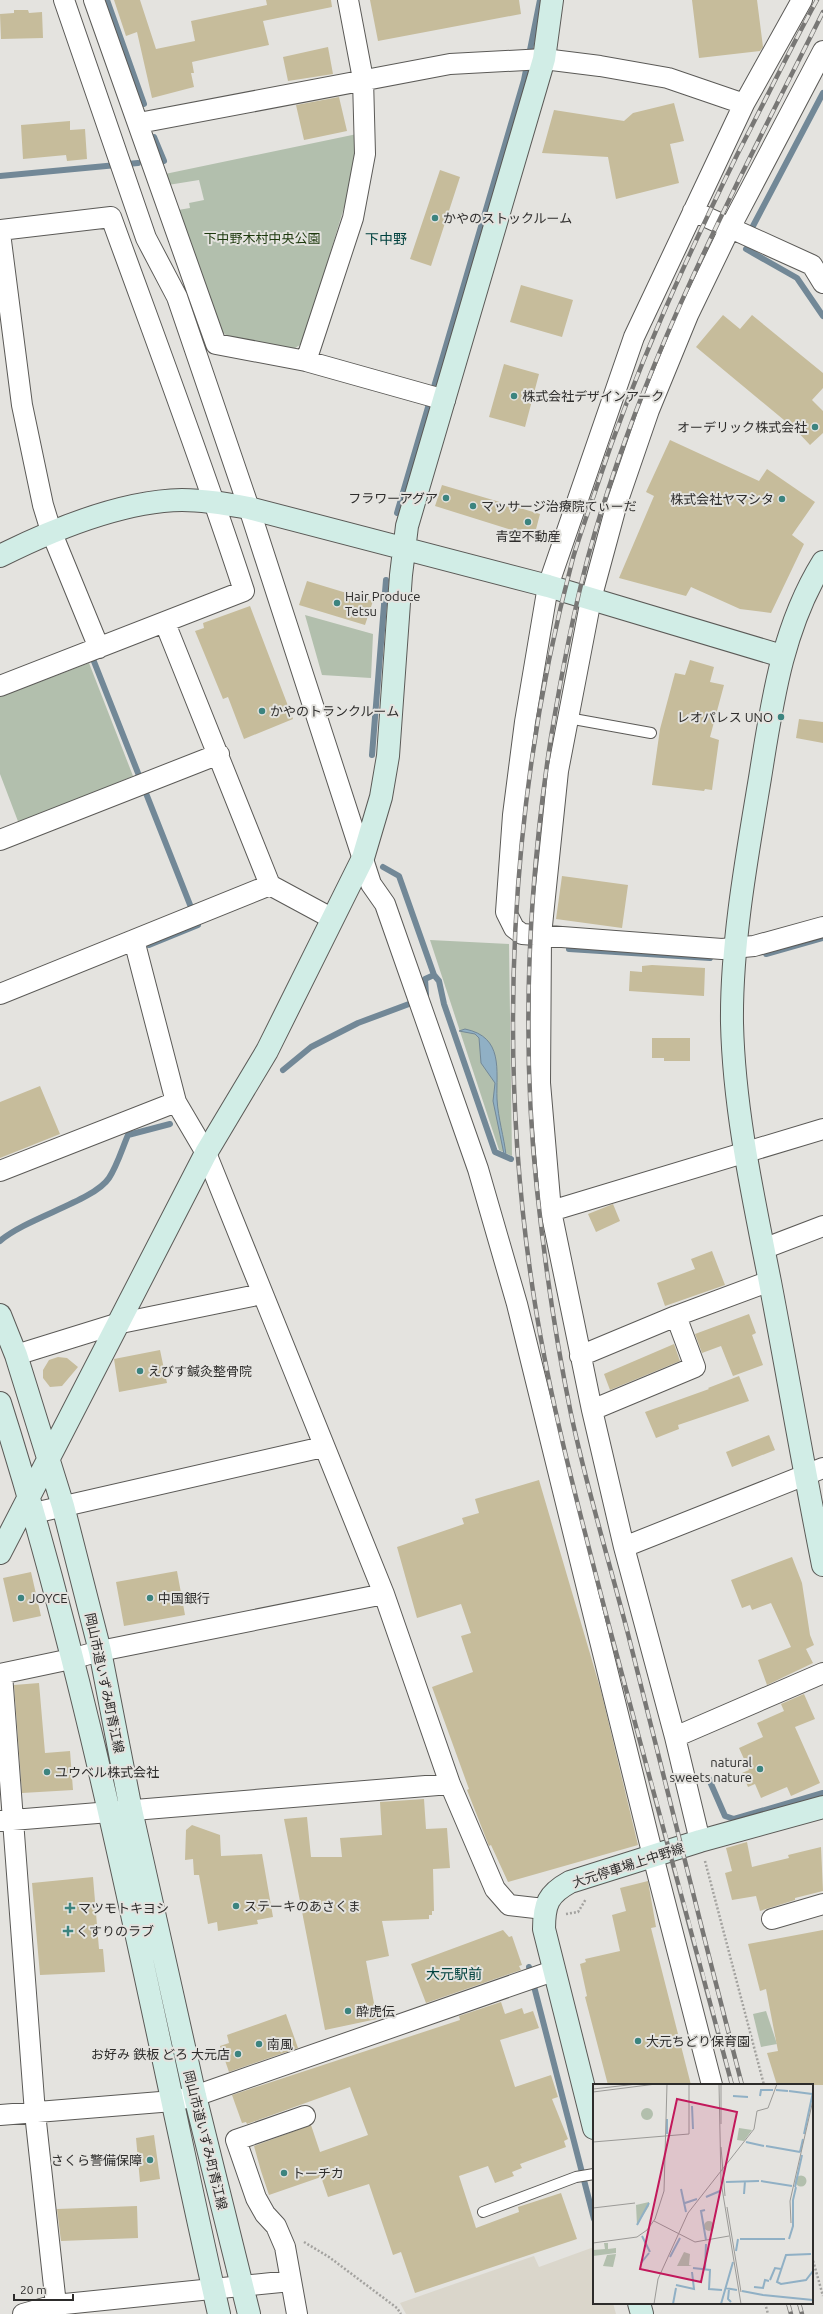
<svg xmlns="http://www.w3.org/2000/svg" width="823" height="2314" font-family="Ubuntu,'Noto Sans JP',sans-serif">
	<rect width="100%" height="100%" fill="#e4e3df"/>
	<path fill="#dad6cb" d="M594,2247V2303H613L616,2314H406L400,2303L534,2256L539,2267Z"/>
	<path fill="#b2bfad" d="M357,134L349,191L303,343L292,350L232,340L221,331L178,210L190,208L189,203L204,200L199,180L168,185L165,174Z
		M305,615L373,634L371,678L322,675Z
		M89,663L133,776L19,824L0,774V697Z
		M430,940L509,944L512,1156L499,1150Z
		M766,2011L777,2044L761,2047L753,2014Z"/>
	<path fill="#90b0c5" stroke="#728897" d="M465,1029C504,1037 496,1070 497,1099C498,1118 504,1137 506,1155L504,1154L493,1101L495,1083L481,1063L479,1038L475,1034L459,1031Z"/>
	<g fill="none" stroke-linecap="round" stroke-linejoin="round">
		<path stroke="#728897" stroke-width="6" d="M107,0L144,104
			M154,137L164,161H160
			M0,176L138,163
			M753,226L823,93
			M746,249L797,278L823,316
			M397,513L524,80L540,0
			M91,654L198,925L149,945
			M372,755L386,580
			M383,867L399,876L434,975L439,981L444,1004L495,1152L511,1159
			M569,949L710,958
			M766,954L823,938
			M426,995L425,979L434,975
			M283,1070L311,1047L358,1023L417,1001
			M0,1241C26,1218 94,1201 109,1178C117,1166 122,1149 128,1135L170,1124
			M708,1777L725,1816L734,1819L823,1793
			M529,1967L594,2219"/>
	</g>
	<path fill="#c6bc9b" d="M114,0H140L156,49L195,41L191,21L267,5L266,0H331L332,7L263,21L269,45L192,62L194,73H191L194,87L152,98L137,32L126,36Z
		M370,0H519L521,14L378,41Z
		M692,0H757L763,47L760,51L699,58Z
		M14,10H28L29,13L42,12L43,38L1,39L0,14L14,13Z
		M328,47L333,74L288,81L283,57Z
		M339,97L347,131L304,140L296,105Z
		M674,103L684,141L670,144L679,183L616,199L608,157L542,153L554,110L624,121L633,113Z
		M70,121V130L85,129L87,159L67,161L66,155L23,159L21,125Z
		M440,170L460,177L431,266L410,259Z
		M521,285L573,300L562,337L510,322Z
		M723,315L740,329L752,315L823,373V388L812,400L823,411V433L810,445L796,430L696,347Z
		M504,364L539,374L525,427L489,417Z
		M670,440L759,481L767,469L815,502L792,535L804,544L771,613L740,609L691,587L686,596L619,578L654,496L646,492Z
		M442,485L540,514L534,537L435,506Z
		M307,581L373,601L365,625L299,605Z
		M250,606L293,719L244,739L228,697L223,699L195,631L204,628L203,623Z
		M690,660L714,667L710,682L724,685L710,737L719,740L712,790L705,789L704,791L652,785L660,729L675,673L685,675Z
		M799,719L823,722V743L796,738Z
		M562,876L628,885L622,928L556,919Z
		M652,965L705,968L704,996L629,991L630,971L642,972V966Z
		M652,1038H690V1061H664V1058H652Z
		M40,1086L60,1134L0,1158V1102Z
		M613,1204L620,1221L596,1232L588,1214Z
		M712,1251L725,1285L665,1306L657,1283L695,1269L691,1259Z
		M749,1314L756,1333L752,1335L763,1365L733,1376L721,1346L702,1353L695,1334Z
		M674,1344L680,1361L610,1390L604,1374Z
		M160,1350L167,1383L119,1392L114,1359Z
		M58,1357L67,1358L78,1367L62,1386L50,1387L43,1378V1370L49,1360Z
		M739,1376L749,1401L678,1425L679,1429L656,1438L645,1412L709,1389L708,1388Z
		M769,1435L775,1450L732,1467L726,1452Z
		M539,1480L601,1691L638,1845L508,1882L491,1845L489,1846L467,1790L469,1789L432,1687L473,1672L461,1636L471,1633L461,1604L417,1618L397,1547L464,1524L462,1518L479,1513L475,1499Z
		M792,1557L802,1583L810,1635L814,1645L806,1649L813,1663L767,1685L758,1660L791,1647L771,1603L752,1610L750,1605L742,1608L731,1580Z
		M177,1571L185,1615L124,1626L116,1582Z
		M31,1572L41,1616L13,1622L3,1578Z
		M39,1683L45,1753L70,1751L73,1790L22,1793L14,1685Z
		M804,1694L815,1719L795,1727L820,1783L791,1796L787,1787L761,1798L755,1784L748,1787L742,1773L749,1770L739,1748L763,1737L757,1723L784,1711L781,1704Z
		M424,1799L426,1829L447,1828L450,1868L433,1869L434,1911H432V1915H429V1919L382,1921L389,1956L366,1961L377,2019L325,2030L284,1819L307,1817L311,1857H342L340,1838L382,1835L380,1802Z
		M192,1825L220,1835L221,1856L262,1854L273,1917L257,1920L258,1924L218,1931L217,1922L208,1924L199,1875H194L193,1859L185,1860L186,1830Z
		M747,1842L752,1867L789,1858L788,1855L821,1847L823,1891L795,1898V1900L760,1911L756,1896L732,1900L725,1873L732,1871L726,1848Z
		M93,1877L99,1949H103L105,1972L40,1975L32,1883Z
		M648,1881L656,1927L651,1928L691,2085H608L585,1997L587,1996L580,1964L586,1962L585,1959L620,1951L612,1915L626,1911L620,1888Z
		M503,1930L509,1937L512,1936L522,1965L519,1966L521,1970L426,2003L411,1964Z
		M823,1930V2085H777L767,2053L778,2051L766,1989L760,1991L748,1944Z
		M501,2002L505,2014L522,2008L524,2014L533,2011L539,2028L500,2040L515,2087L551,2075L558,2097L552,2099L568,2139L564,2141L566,2147L520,2164L522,2168L512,2172L514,2176L495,2183L488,2166L459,2176L476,2228L519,2212L518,2207L561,2193L577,2239L415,2293L401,2252L393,2255L369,2184L328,2197L321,2177L269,2195L261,2171L254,2146L311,2125L320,2152L368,2135L350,2087L247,2124L246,2122L242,2123L232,2095L460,2020L459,2016Z
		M286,2014L298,2048L229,2072L220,2046L229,2043L227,2035Z
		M154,2135L160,2179L140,2182L136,2138Z
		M137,2206L138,2238L61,2241L57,2209Z"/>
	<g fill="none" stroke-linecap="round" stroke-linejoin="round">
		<g stroke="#5b5a57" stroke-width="12">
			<path id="lane" d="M568,718L651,733
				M483,2212L576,2177L594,2174"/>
		</g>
		<g stroke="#5b5a57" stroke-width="22">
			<path id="street" d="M64,0L146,238L177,297L249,508L371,884L385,904L478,1169L517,1304L653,1856L712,2085
				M94,0L216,344L306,361L445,400
				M802,0L744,104L634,337L548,586L525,722L513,815L506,912L514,928L522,934L722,949L754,946L823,927
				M139,123L450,64L544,59L600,66L668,78L744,104
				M693,211L812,265L823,283
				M0,230L111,217C156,341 203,465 244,591L0,686
				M0,233L22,405L43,505L51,531L99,648
				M306,361L353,218L365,154L363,79L348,0
				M165,623L270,885L333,919
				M0,840L219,754
				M134,940L176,1102L206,1153L384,1594L450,1784L495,1889L509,1905L544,1909
				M0,994L270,885
				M0,1171L176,1102
				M551,1211L823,1129
				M763,1249L823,1226
				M16,1355L116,1324L262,1294
				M580,1356L676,1316L770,1281
				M592,1410L695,1367L676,1316
				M34,1513L323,1447
				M624,1547L823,1468
				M0,1674L71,1659L100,1651L384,1594
				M2,1674L35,2113L57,2314
				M675,1737L823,1673
				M0,1821L450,1784
				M700,1841L675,1737L624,1547L592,1410L551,1211L540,1083L541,935L558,771L591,599L617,503L649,410L688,315L730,228L823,51
				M772,1919L823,1904
				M0,2115L173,2101L195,2096L553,1971
				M23,2314L55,2305L291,2281
				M297,2314L285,2247L276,2226L265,2214L256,2198L236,2140L305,2116"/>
		</g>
		<g stroke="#5b5a57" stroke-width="24">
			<path id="secondary" d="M0,556C54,529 121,501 182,500C205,500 227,504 249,508L548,586L782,656
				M823,562C782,628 772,703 760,778C747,856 731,944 732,1023C734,1110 753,1196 770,1282C788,1376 804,1471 823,1565
				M0,1315L16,1355L63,1506L100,1651L131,1810L195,2096L249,2314
				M0,1403C95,1701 150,2010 219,2314
				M0,1553L206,1153L267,1051L363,858L381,797L388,756L401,575L407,526L544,59L552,0
				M594,2128L544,1929C544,1904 548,1894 570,1882L700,1841L823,1807
				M639,2303L642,2314"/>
		</g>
		<path stroke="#a3a29f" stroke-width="2.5" stroke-dasharray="2 2" stroke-linecap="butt" d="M705,1861L764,2085
			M566,1914L578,1912L586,1899
			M304,2242L329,2257L397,2308L401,2314
			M812,2257L823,2296
			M765,2303L768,2314"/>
		<use href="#lane" stroke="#fff" stroke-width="10"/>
		<use href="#street" stroke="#fff" stroke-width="20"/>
		<use href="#secondary" stroke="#d1ede6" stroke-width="22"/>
		<g stroke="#787775" stroke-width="4.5">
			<path id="rail" d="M732,2085C692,1930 649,1776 608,1622C581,1517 552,1411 535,1304C496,1059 509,798 573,558C580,534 589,510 597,486C635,371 684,263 737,155C764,103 789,51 817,0
				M742,2085C703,1935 666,1785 628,1634C609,1561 587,1489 571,1414C556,1341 545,1265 537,1190C521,1039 528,887 551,737C561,677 572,617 588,557C640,365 734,190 823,12
				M788,2303L791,2314
				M799,2303L802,2314"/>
		</g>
		<use href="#rail" stroke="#e4e3df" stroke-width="3" stroke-dasharray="9" stroke-linecap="butt"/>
	</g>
	<g fill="#3c847f" stroke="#e4e3df" stroke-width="1.5">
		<circle cx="435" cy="218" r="4"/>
		<circle cx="514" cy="396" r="4"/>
		<circle cx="815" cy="427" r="4"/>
		<circle cx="446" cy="498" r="4"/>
		<circle cx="782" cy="499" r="4"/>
		<circle cx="473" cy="506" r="4"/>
		<circle cx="528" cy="522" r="4"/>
		<circle cx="337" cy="603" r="4"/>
		<circle cx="262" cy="711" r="4"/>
		<circle cx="781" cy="717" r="4"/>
		<circle cx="140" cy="1371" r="4"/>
		<circle cx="21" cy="1598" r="4"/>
		<circle cx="150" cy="1598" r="4"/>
		<circle cx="760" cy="1769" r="4"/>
		<circle cx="47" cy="1772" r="4"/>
		<circle cx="236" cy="1906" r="4"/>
		<path d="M68 1902h4v4h4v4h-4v4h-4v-4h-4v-4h4z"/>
		<path d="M66 1925h4v4h4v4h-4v4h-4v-4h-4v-4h4z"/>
		<circle cx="348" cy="2011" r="4"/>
		<circle cx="638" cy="2041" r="4"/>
		<circle cx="259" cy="2044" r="4"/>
		<circle cx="238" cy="2054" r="4"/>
		<circle cx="150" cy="2160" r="4"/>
		<circle cx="284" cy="2173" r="4"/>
	</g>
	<g text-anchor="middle" stroke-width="4" stroke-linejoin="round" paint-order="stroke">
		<g font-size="13" fill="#2d2c2b" stroke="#e4e3df" text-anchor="start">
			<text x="443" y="223">かやのストックルーム</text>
			<text x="522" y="401">株式会社デザインアーク</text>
			<text x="807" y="432" text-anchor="end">オーデリック株式会社</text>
			<text x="438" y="503" text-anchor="end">フラワーアグア</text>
			<text x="774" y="504" text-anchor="end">株式会社ヤマシタ</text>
			<text x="481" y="511">マッサージ治療院てぃーだ</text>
			<text x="528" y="541" text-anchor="middle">青空不動産</text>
			<text x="345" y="601">Hair Produce<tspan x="345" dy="15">Tetsu</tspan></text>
			<text x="270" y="716">かやのトランクルーム</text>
			<text x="773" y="722" text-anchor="end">レオパレス UNO</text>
			<text x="148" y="1376">えびす鍼灸整骨院</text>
			<text x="29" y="1603">JOYCE</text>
			<text x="158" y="1603">中国銀行</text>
			<text x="752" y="1767" text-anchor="end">natural<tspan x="752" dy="15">sweets nature</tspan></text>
			<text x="55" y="1777">ユウベル株式会社</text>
			<text x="244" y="1911">ステーキのあさくま</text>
			<text x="78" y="1913">マツモトキヨシ</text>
			<text x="76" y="1936">くすりのラブ</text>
			<text x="356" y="2016">酔虎伝</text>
			<text x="646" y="2046">大元ちどり保育園</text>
			<text x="267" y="2049">南風</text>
			<text x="230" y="2059" text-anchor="end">お好み 鉄板 どろ 大元店</text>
			<text x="142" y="2165" text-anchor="end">さくら警備保障</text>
			<text x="292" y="2178">トーチカ</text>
		</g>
		<g font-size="13" fill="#1c380c" stroke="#e4e3df">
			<text x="262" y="243">下中野木村中央公園</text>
		</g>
		<g font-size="13" fill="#2d2c2b" stroke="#e4e3df">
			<text transform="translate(105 1683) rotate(78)" y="5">岡山市道いずみ町青江線</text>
			<text transform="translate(628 1865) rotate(-18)" y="5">大元停車場上中野線</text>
			<text transform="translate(206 2140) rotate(76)" y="5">岡山市道いずみ町青江線</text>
		</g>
		<g font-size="14" fill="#00423f" stroke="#e4e3df">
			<text x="386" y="244">下中野</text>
			<text x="454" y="1979">大元駅前</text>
		</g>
	</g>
	<g transform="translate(593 2084)">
		<rect width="220" height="220" fill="#e4e3df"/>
		<path d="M48 30a6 6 0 1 1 12 0a6 6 0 1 1-12 0ZM146,44L159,46L151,57L144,56ZM202.5 97a5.5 5.5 0 1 1 11 0a5.5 5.5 0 1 1-11 0ZM56,118V122L44,141L43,121ZM111 142a5 5 0 1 1 10 0a5 5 0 1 1-10 0ZM11,159H15V165L23,164V169L0,172V166L12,165ZM91,168L97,170L96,181L99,182H84ZM23,170L20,183L10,182L14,171Z" fill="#b2bfad"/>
		<path fill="none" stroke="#90b0c5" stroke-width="2" d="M183,6L195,7M196,7L219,10M140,12L155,13M167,12L168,6H180M99,22L100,45M74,50V35M211,50L220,8M153,58L171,62M173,62L207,68M207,68L210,55M168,97L199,102M133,98L166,97M202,103L209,71M88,105L93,128M151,110L152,97M113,113L127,107M92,119L104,115M112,126L108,127L113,156M44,141L56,119M49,152L57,168M147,155H192M196,155L200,142V116L203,103M143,167L145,155M218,170L193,171L184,198L188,200L213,196L220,187M77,173L87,154M48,179L56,169M100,184L117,186L116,205L129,206M112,185L113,160M177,196L182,184L188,185M83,201L101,205L99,188M161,203L170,204L172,196L176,197M132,204L144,206M136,205L135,215L138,218M149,207L170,211L220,216M80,220L83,204M128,220L140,178"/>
		<path fill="none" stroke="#9b9a97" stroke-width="1" d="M126,0L128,98L148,220M128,0V40M0,5L44,0M0,8L63,0M0,58L96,50V0M128,63L132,112M134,123L148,208M0,124L42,119M61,137L102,158L136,152M198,139L197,117L220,16M0,159L44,153L54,146L62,135L71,107L74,0M61,220L65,195L95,129L161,45L164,27L175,24L184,0"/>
		<path fill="#c2185b" fill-opacity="0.15" stroke="#c2185b" stroke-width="2" d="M84,15L144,28L108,198L47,185Z"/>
		<rect width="220" height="220" fill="none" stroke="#2d2c2b" stroke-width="2"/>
	</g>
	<path d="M14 2294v6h59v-6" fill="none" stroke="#2d2c2b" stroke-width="2"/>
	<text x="20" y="2294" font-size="12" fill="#2d2c2b" stroke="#e4e3df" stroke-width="3" paint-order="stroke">20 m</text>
</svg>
